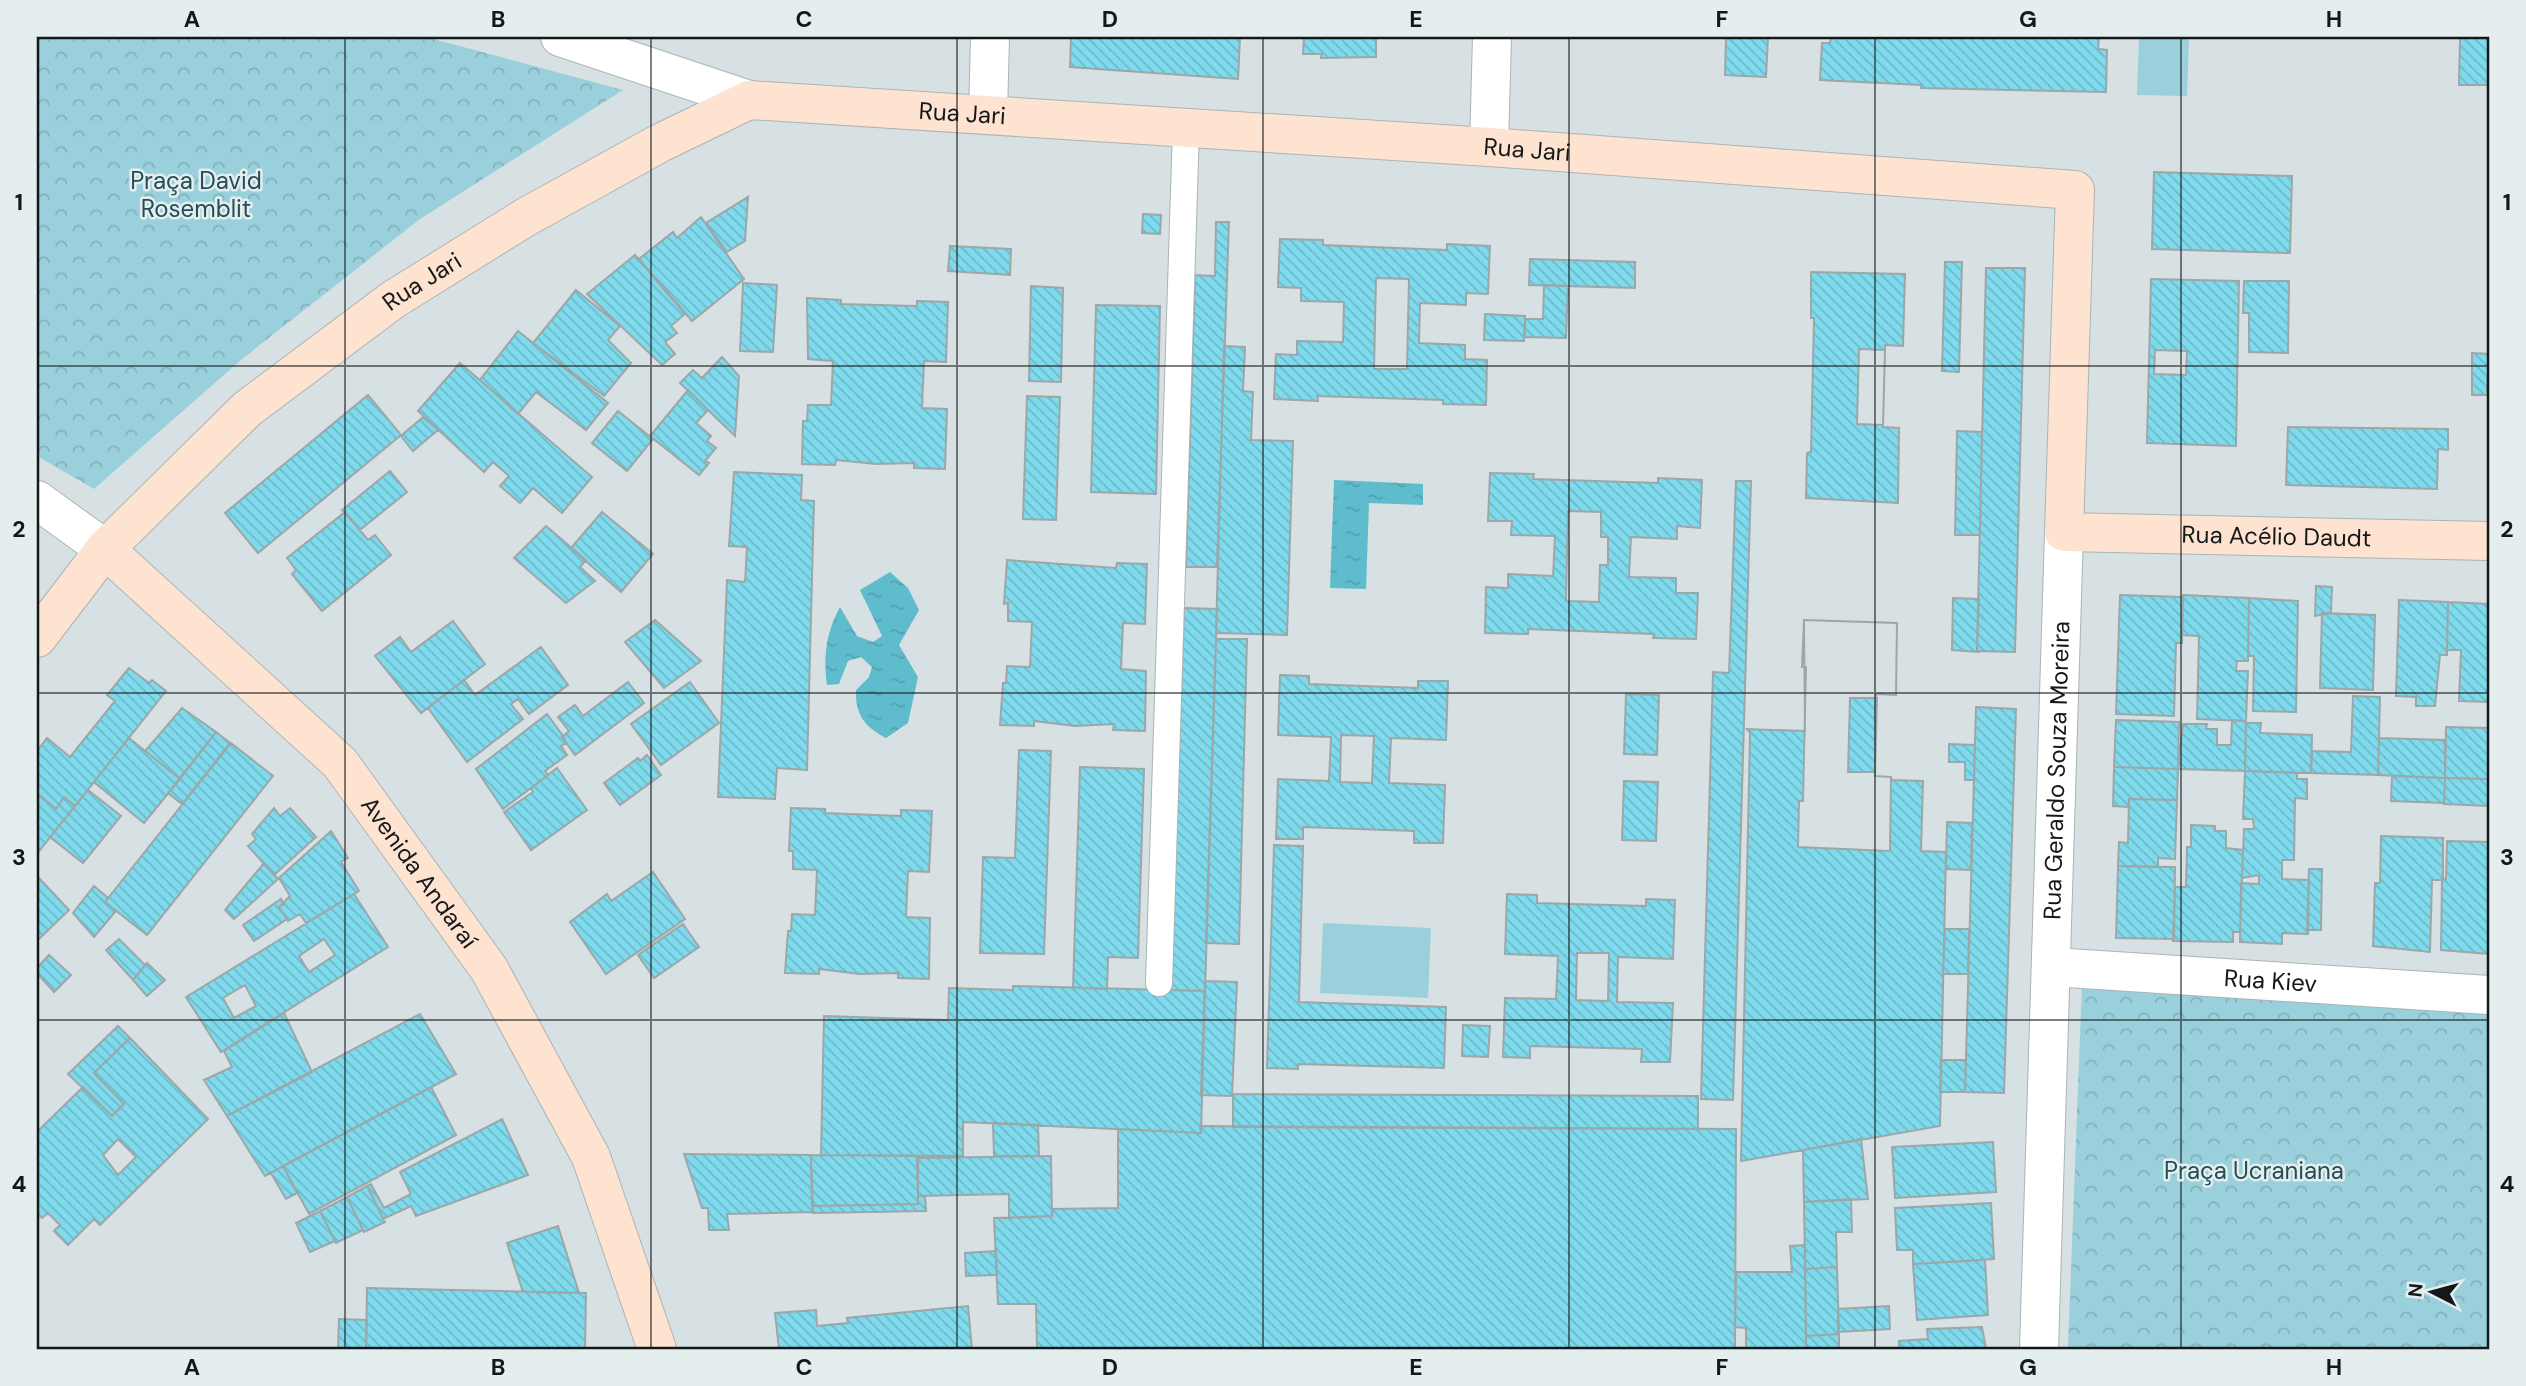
<svg xmlns="http://www.w3.org/2000/svg" width="2526" height="1386" font-family="'DM Sans',sans-serif">
	<defs>
		<pattern id="park-crowns" width="20" height="18" patternUnits="userSpaceOnUse" patternTransform="scale(1.75)"><rect width="20" height="18" fill="#99d0db"/><path d="M2 6a3 3 0 1 1 6 0M12 15a3 3 0 1 1 6 0" fill="none" stroke="#83b2bb"/></pattern>
		<pattern id="water-ripples" width="26" height="14" patternUnits="userSpaceOnUse" patternTransform="scale(1.75)"><rect width="26" height="14" fill="#5fbccd"/><path d="M2 4q2-2 4 0t4 0M15 11q2-2 4 0t4 0" fill="none" stroke="#52a1af"/></pattern>
		<pattern id="building-back-hatch" width="6" height="6" patternUnits="userSpaceOnUse" patternTransform="scale(1.75)"><rect width="6" height="6" fill="#7edaec"/><path d="M-1 5l2 2M0 0l6 6M5-1l2 2" fill="none" stroke="#6cbaca"/></pattern>
	</defs>
	<rect width="100%" height="100%" fill="#d7e0e2"/>
	<path fill="#99d0db" d="M2139,37H2189L2187,96L2137,95Z
		M1323,923L1431,928L1428,998L1320,993Z"/>
	<path fill="url(#park-crowns)" d="M37,37H426L623,90L420,219L242,359L94,489L37,456Z
		M2082,983L2489,1005V1349H2068Z"/>
	<path fill="url(#water-ripples)" d="M1334,480L1423,484V505L1369,503L1366,589L1330,588Z
		M890,572L908,588L919,610L899,645L918,677L908,723L886,738C865,727 855,715 856,690L869,677L872,667L861,657L848,661L839,684L827,685C823,656 826,633 840,607L857,636L873,642L882,636L860,590Z"/>
	<path fill="url(#building-back-hatch)" stroke="#9da7a8" stroke-width="2" fill-rule="evenodd" d="M1071,37H1240L1238,79L1070,67Z
		M1304,37H1376V57L1321,58L1322,54H1303Z
		M1726,37H1768L1766,77L1725,75Z
		M1831,37H2099L2098,49L2107,50L2106,92L1921,88V85L1820,80L1822,43H1830Z
		M2460,37H2489V85H2459Z
		M2154,172L2292,176L2290,253L2152,249Z
		M748,197L745,241L727,252L706,223Z
		M1143,214L1161,215L1160,234L1142,233Z
		M701,217L744,279L692,321L639,259L673,232L677,238Z
		M1216,222H1229L1217,567H1186L1195,275L1215,276Z
		M1280,239L1323,240V245L1447,250V244L1490,246L1488,294L1466,293V305L1420,303L1419,343L1465,345V359L1487,360L1486,405L1443,404V400L1317,396L1318,401L1274,399L1276,354L1297,355V341L1343,342L1344,302L1301,301V288L1278,287Z
		M950,246L1011,249L1010,275L948,271Z
		M635,255L685,314L671,326L677,333L665,342L675,354L662,365L587,294Z
		M1530,259L1635,262V288L1529,285Z
		M1945,262H1962L1959,372L1942,371Z
		M1986,268H2025L2015,652L1977,651Z
		M1811,272L1905,274L1903,346L1885,345V350L1883,425V427L1899,428L1898,503L1806,498L1807,453L1811,452L1814,318H1811Z
		M1376,278L1409,279L1407,369H1374Z
		M2151,279L2239,281L2236,446L2147,443Z
		M2244,281H2289L2288,353L2249,352V313H2243Z
		M743,283L777,285L773,352L740,351Z
		M1544,285L1568,286L1566,338L1525,337V319H1543Z
		M1031,286L1063,288L1061,382L1029,381Z
		M576,290L620,326L608,340L631,363L604,396L533,343Z
		M807,298L841,300V304L917,306V301L948,302L946,362L924,361L922,408L947,409L945,469L914,468V463L876,464L836,460L835,465L802,464L803,421H807L808,405H831L833,361L808,359Z
		M1096,305L1160,306L1156,494L1091,492Z
		M1485,314L1525,316L1524,341L1484,340Z
		M518,331L608,403L586,430L536,392L518,414L480,380Z
		M1224,346L1245,347L1243,391L1253,392L1251,440L1293,441L1287,635L1216,633Z
		M1859,349L1885,350L1883,425L1857,424Z
		M2155,350L2187,351L2186,375L2154,374Z
		M2472,353L2489,354L2487,395H2472Z
		M722,357L739,376L735,436L680,383L693,370L702,378Z
		M460,363L592,477L562,513L533,488L520,503L500,486L509,476L493,462L484,472L418,411Z
		M688,390L708,410L696,423L711,436L707,441L716,448L705,461L709,463L699,475L650,436Z
		M368,395L401,435L258,553L225,513Z
		M1027,396L1060,397L1056,520L1023,519Z
		M618,411L653,439L627,471L592,443Z
		M423,417L438,430L413,451L401,436Z
		M2288,427L2448,429V450L2438,449L2437,489L2286,485Z
		M1957,431L1982,432L1980,535H1955Z
		M390,471L407,492L360,530L342,510Z
		M734,472L802,475L801,500L814,501L807,770L777,768L775,799L718,797L727,580L745,582L747,547L729,546Z
		M1490,473L1534,474L1533,479L1658,483V478L1702,480L1700,528L1677,526V539L1631,537L1629,577L1676,578V593H1698L1696,639L1653,638L1654,634L1528,629V634L1485,633L1486,587L1508,588V574L1553,576L1555,536L1511,535L1512,521H1488Z
		M1736,481H1751L1733,1100L1701,1099L1713,672L1729,673Z
		M1568,511L1601,512V537H1608V565H1600L1599,602L1566,601Z
		M345,512L368,540L375,535L391,555L322,611L292,574L296,570L287,558Z
		M602,512L653,554L621,592L571,548Z
		M546,526L586,560L580,567L595,581L566,603L514,558Z
		M1007,560L1116,568L1117,563L1147,564L1145,624L1123,623L1121,669L1146,671L1145,731L1113,730L1114,724L1075,726L1034,721V726L1000,725L1003,683H1006L1007,666L1030,667L1032,622L1008,621V603L1004,604Z
		M2316,586L2332,587L2331,613L2315,616Z
		M2120,595L2183,597L2182,643H2176L2174,716L2116,714Z
		M2183,595L2249,598L2248,661H2237L2236,671H2248L2246,721L2197,719L2199,636L2182,635Z
		M1953,598L1979,599L1977,651L1980,652L1952,650Z
		M2249,598L2298,601L2296,712L2253,711L2254,656H2248Z
		M2399,600L2448,602L2447,655H2440L2435,706H2416V697L2396,696Z
		M2448,602L2489,604V702L2459,701L2461,650H2447Z
		M1184,608L1217,609L1205,991L1171,990Z
		M2322,613L2375,615L2373,690L2320,688Z
		M655,620L701,661L664,688L625,642Z
		M1804,620L1897,623L1896,695L1876,694L1875,776L1891,777L1890,851L1798,847L1799,801H1803L1806,667H1802Z
		M1804,620L1897,623L1896,695L1876,694L1875,772V776L1891,777L1892,780L1923,781L1921,851L1946,852L1940,1126L1741,1161L1750,733L1747,729L1805,731Z
		M453,621L485,664L421,713L375,656L400,637L411,652Z
		M1216,639H1247L1239,944L1206,943Z
		M541,647L568,685L529,714L518,699L511,704L523,719L467,762L428,708L464,680L475,695Z
		M129,668L149,683L152,680L166,691L75,806L64,797L56,809L37,793V751L47,738L70,757L115,701L107,695Z
		M1280,675L1309,676V684L1418,688V681H1448L1446,740L1391,738L1389,783L1445,785L1443,843H1414V831L1303,827V839H1276L1278,779L1329,781L1331,737L1278,735Z
		M628,682L644,703L575,755L562,737L569,731L558,717L575,705L583,716Z
		M690,682L719,723L661,765L631,724Z
		M1626,694L1659,695L1657,755L1624,754Z
		M2353,696L2380,697L2378,775L2311,773L2312,751L2351,752Z
		M1850,698H1877L1875,772H1848Z
		M1976,707L2016,709L2004,1093L1965,1092Z
		M182,708L216,732L180,779L145,751Z
		M547,714L563,736L566,743L561,746L567,755L545,771L548,775L503,809L476,769Z
		M2116,720L2179,722L2178,769L2114,767Z
		M2232,720L2246,721L2245,771L2178,769L2183,724H2207L2206,729H2217V745H2231Z
		M2246,723H2261L2260,733L2312,735L2311,773L2245,771Z
		M2446,727L2489,728V779L2445,778Z
		M216,732L230,743L182,804L168,793Z
		M1341,735L1374,736L1372,783L1340,782Z
		M129,738L180,779L144,823L94,782Z
		M2379,738L2445,740V778L2378,775Z
		M231,743L273,776L147,935L105,902Z
		M1949,744L1975,745L1974,780H1965V762H1949Z
		M1019,750L1051,751L1044,954L980,953L983,857L1015,858Z
		M647,755L661,775L620,805L604,783L638,758L640,761Z
		M1080,767L1144,769L1138,958L1108,957L1107,989L1073,988Z
		M2114,767L2178,769L2177,800L2129,799V807L2113,806Z
		M557,768L587,810L531,850L504,812L533,792L531,788Z
		M2245,771L2297,773V779H2307V799L2295,798L2294,860H2282V879L2309,880L2308,934L2282,933V944L2240,942L2241,883L2259,884V875L2242,878L2244,829H2254L2253,819H2243Z
		M2392,776L2445,778L2444,803L2391,801Z
		M2445,778L2489,779V806L2444,804Z
		M1624,781L1658,782L1656,841L1622,840Z
		M88,790L121,816L83,863L50,837Z
		M37,793L56,809L64,797L75,806L37,854Z
		M2129,799L2177,800L2175,859L2158,858V867L2118,866L2119,842L2128,843Z
		M274,808L280,816L290,808L316,837L274,875L248,846L256,839L252,834Z
		M791,808L825,809V813L901,816V810L932,811L929,872L908,871L906,917L930,918L929,979L898,978V973L860,974L819,969V974L785,973L788,931H791L792,914L815,915L817,870L793,869V851H789Z
		M1947,822L1972,823L1971,870L1946,869Z
		M2191,825L2215,826V831H2226V848L2243,850L2240,932H2233V942L2173,941L2175,887H2186L2187,847H2191Z
		M331,831L348,858L341,862L359,891L306,923L300,914L288,921L279,907L290,896L279,878Z
		M2381,836L2443,838V880H2432L2430,952L2373,946L2375,883H2380Z
		M2447,841L2489,842V954L2441,950L2442,878L2446,879Z
		M1274,845L1303,846L1299,1002L1446,1007L1444,1068L1298,1064V1069L1267,1068Z
		M264,863L278,879L234,919L225,910Z
		M2118,866L2175,867L2174,939L2116,938Z
		M2309,869H2322L2321,930H2307Z
		M653,872L685,919L606,974L570,922L607,894L611,901Z
		M37,876L69,910L37,941Z
		M94,886L108,898L105,902L116,911L94,937L73,913Z
		M354,894L388,947L221,1052L186,997ZM324,939L335,955L309,972L299,956ZM245,985L256,1006L234,1018L223,998Z
		M1507,894L1537,895V903L1646,906V899L1675,900L1673,959L1618,957L1617,1002L1673,1003L1670,1062H1641L1642,1049L1530,1046V1058L1503,1057L1505,998L1556,999L1558,956L1505,954Z
		M281,899L284,904L279,907L287,919L254,941L243,925Z
		M683,924L699,947L654,978L638,955Z
		M1945,929H1969L1968,974H1943Z
		M119,939L145,965L133,980L106,950Z
		M1577,953H1609L1608,1001L1576,1000Z
		M49,955L71,975L54,992L37,973V968Z
		M147,963L165,980L147,996L133,980Z
		M1205,981L1237,982L1232,1096L1201,1095Z
		M1013,986L1205,991L1201,1133L963,1122V1156L821,1155L824,1016L948,1020L949,988L1013,990Z
		M284,1013L312,1072L227,1116L204,1080L232,1067L224,1051Z
		M420,1014L456,1074L265,1176L227,1116Z
		M1463,1025L1490,1026L1488,1057L1462,1056Z
		M118,1026L130,1038L94,1073L124,1104L112,1116L68,1074Z
		M130,1038L208,1119L100,1225L94,1219L68,1245L54,1231L60,1225L48,1213L42,1218L37,1213V1132L83,1087L112,1116L124,1104L94,1073ZM118,1139L136,1157L118,1175L103,1155Z
		M1941,1060H1966L1965,1092H1940Z
		M431,1087L456,1135L309,1214L283,1166Z
		M1233,1094L1698,1096V1129L1233,1127Z
		M502,1119L528,1175L416,1216L411,1206L383,1219L367,1186L371,1184L384,1208L411,1194L400,1172Z
		M993,1123L1038,1125L1039,1156H994Z
		M1200,1126L1736,1129L1735,1349H1037L1036,1304H998L994,1218L1052,1216V1209L1118,1208V1129L1201,1133Z
		M1861,1139L1868,1199L1804,1202L1803,1150Z
		M1993,1142L1996,1192L1895,1198L1892,1147Z
		M684,1154L811,1155L813,1212L727,1214L729,1230H709L708,1208H702Z
		M811,1155L918,1156V1204L812,1206Z
		M1051,1156L1052,1216L1009,1218V1194L918,1196L917,1158Z
		M283,1166L297,1193L286,1199L271,1173Z
		M367,1186L385,1222L364,1232L347,1197Z
		M918,1196H925L926,1211L813,1213V1206L918,1204Z
		M347,1197L363,1230L336,1243L320,1211Z
		M1851,1199L1852,1232H1836L1837,1267L1805,1269L1804,1202Z
		M1991,1203L1994,1259L1913,1264V1250H1897L1895,1208Z
		M320,1211L335,1241L310,1252L296,1223Z
		M558,1226L579,1293L523,1292L507,1243Z
		M1805,1245L1806,1349H1746V1328L1735,1327L1736,1272H1792L1790,1246Z
		M996,1251L997,1275L966,1276L965,1253Z
		M1985,1260L1988,1315L1917,1320L1913,1264Z
		M1837,1267L1839,1334L1806,1336L1805,1269Z
		M367,1288L586,1293L585,1349H366Z
		M968,1306L972,1349H779L775,1313L816,1310L817,1326L848,1323L847,1318Z
		M1889,1306L1890,1329L1838,1332V1309Z
		M339,1319L367,1320L366,1349H338Z
		M1982,1327L1986,1349H1899V1341L1928,1339L1927,1329Z
		M1839,1334V1349H1806V1336Z"/>
	<g fill="none" stroke-linecap="round" stroke-linejoin="round">
		<g stroke="#abb4b6" stroke-width="28">
			<path id="lane" d="M1159,983L1186,128"/>
		</g>
		<g stroke="#abb4b6" stroke-width="40">
			<g id="street">
				<path d="M560,37L749,100"/>
				<path d="M988,115L990,37"/>
				<path d="M1489,147L1492,37"/>
				<path d="M37,500L105,549"/>
				<path id="s1" d="M2052,967L2489,995"/>
				<path id="s2" d="M2039,1349L2064,532"/>
			</g>
		</g>
		<g stroke="#abb4b6" stroke-width="40">
			<g id="secondary">
				<path id="s3" d="M105,549L340,763L489,969L591,1157L657,1349"/>
				<path id="s4" d="M37,638L105,549L247,409L394,299L526,217L660,143L749,100L1489,147L2075,190L2064,532L2489,541"/>
			</g>
		</g>
		<use href="#lane" stroke="#fff" stroke-width="26"/>
		<use href="#street" stroke="#fff" stroke-width="38"/>
		<use href="#secondary" stroke="#fee3d1" stroke-width="38"/>
	</g>
	<path fill="none" stroke="#141818" stroke-width="2" stroke-opacity="0.55" d="M345,37V1349M651,37V1349M957,37V1349M1263,37V1349M1569,37V1349M1875,37V1349M2181,37V1349M37,366H2489M37,693H2489M37,1020H2489"/>
	<g text-anchor="middle" stroke-width="5" stroke-linejoin="round" paint-order="stroke">
		<g font-size="24" fill="#141818" stroke="#e4eeef">
			<text dy="8" stroke="none"><textPath href="#s4" startOffset="1116">Rua Jari</textPath></text>
			<text dy="8" stroke="none"><textPath href="#s4" startOffset="1682">Rua Jari</textPath></text>
			<text dy="8" stroke="none"><textPath href="#s4" startOffset="528">Rua Jari</textPath></text>
			<text dy="8" stroke="none"><textPath href="#s4" startOffset="2786">Rua Acélio Daudt</textPath></text>
			<text dy="8" stroke="none"><textPath href="#s2" startOffset="579">Rua Geraldo Souza Moreira</textPath></text>
			<text dy="8" stroke="none"><textPath href="#s3" startOffset="453">Avenida Andaraí</textPath></text>
			<text dy="8" stroke="none"><textPath href="#s1" startOffset="219">Rua Kiev</textPath></text>
		</g>
		<g font-size="24" fill="#244e56" stroke="#e4eeef">
			<text x="196" y="189">Praça David<tspan x="196" dy="28">Rosemblit</tspan></text>
			<text x="2254" y="1179">Praça Ucraniana</text>
		</g>
	</g>
	<rect width="2526" height="1386" fill="none" stroke="#e4eeef" stroke-width="77"/>
	<g transform="translate(2432 1292) rotate(276)" stroke="#e4eeef" stroke-width="5" paint-order="stroke">
	<path d="M0-5L12 26L0 18L-12 26Z" fill="#141818"/>
	<text y="-10" font-size="19" font-weight="bold" text-anchor="middle" fill="#141818">N</text>
	</g>
	<rect x="38" y="38" width="2450" height="1310" fill="none" stroke="#141818" stroke-width="2.5"/>
	<g font-size="23" text-anchor="middle" font-weight="bold" fill="#141818">
		<text x="192" y="27">A</text>
		<text x="498" y="27">B</text>
		<text x="804" y="27">C</text>
		<text x="1110" y="27">D</text>
		<text x="1416" y="27">E</text>
		<text x="1722" y="27">F</text>
		<text x="2028" y="27">G</text>
		<text x="2334" y="27">H</text>
		<text x="19" y="210">1</text>
		<text x="2507" y="210">1</text>
		<text x="19" y="537">2</text>
		<text x="2507" y="537">2</text>
		<text x="19" y="865">3</text>
		<text x="2507" y="865">3</text>
		<text x="19" y="1192">4</text>
		<text x="2507" y="1192">4</text>
		<text x="192" y="1375">A</text>
		<text x="498" y="1375">B</text>
		<text x="804" y="1375">C</text>
		<text x="1110" y="1375">D</text>
		<text x="1416" y="1375">E</text>
		<text x="1722" y="1375">F</text>
		<text x="2028" y="1375">G</text>
		<text x="2334" y="1375">H</text>
	</g>
</svg>
